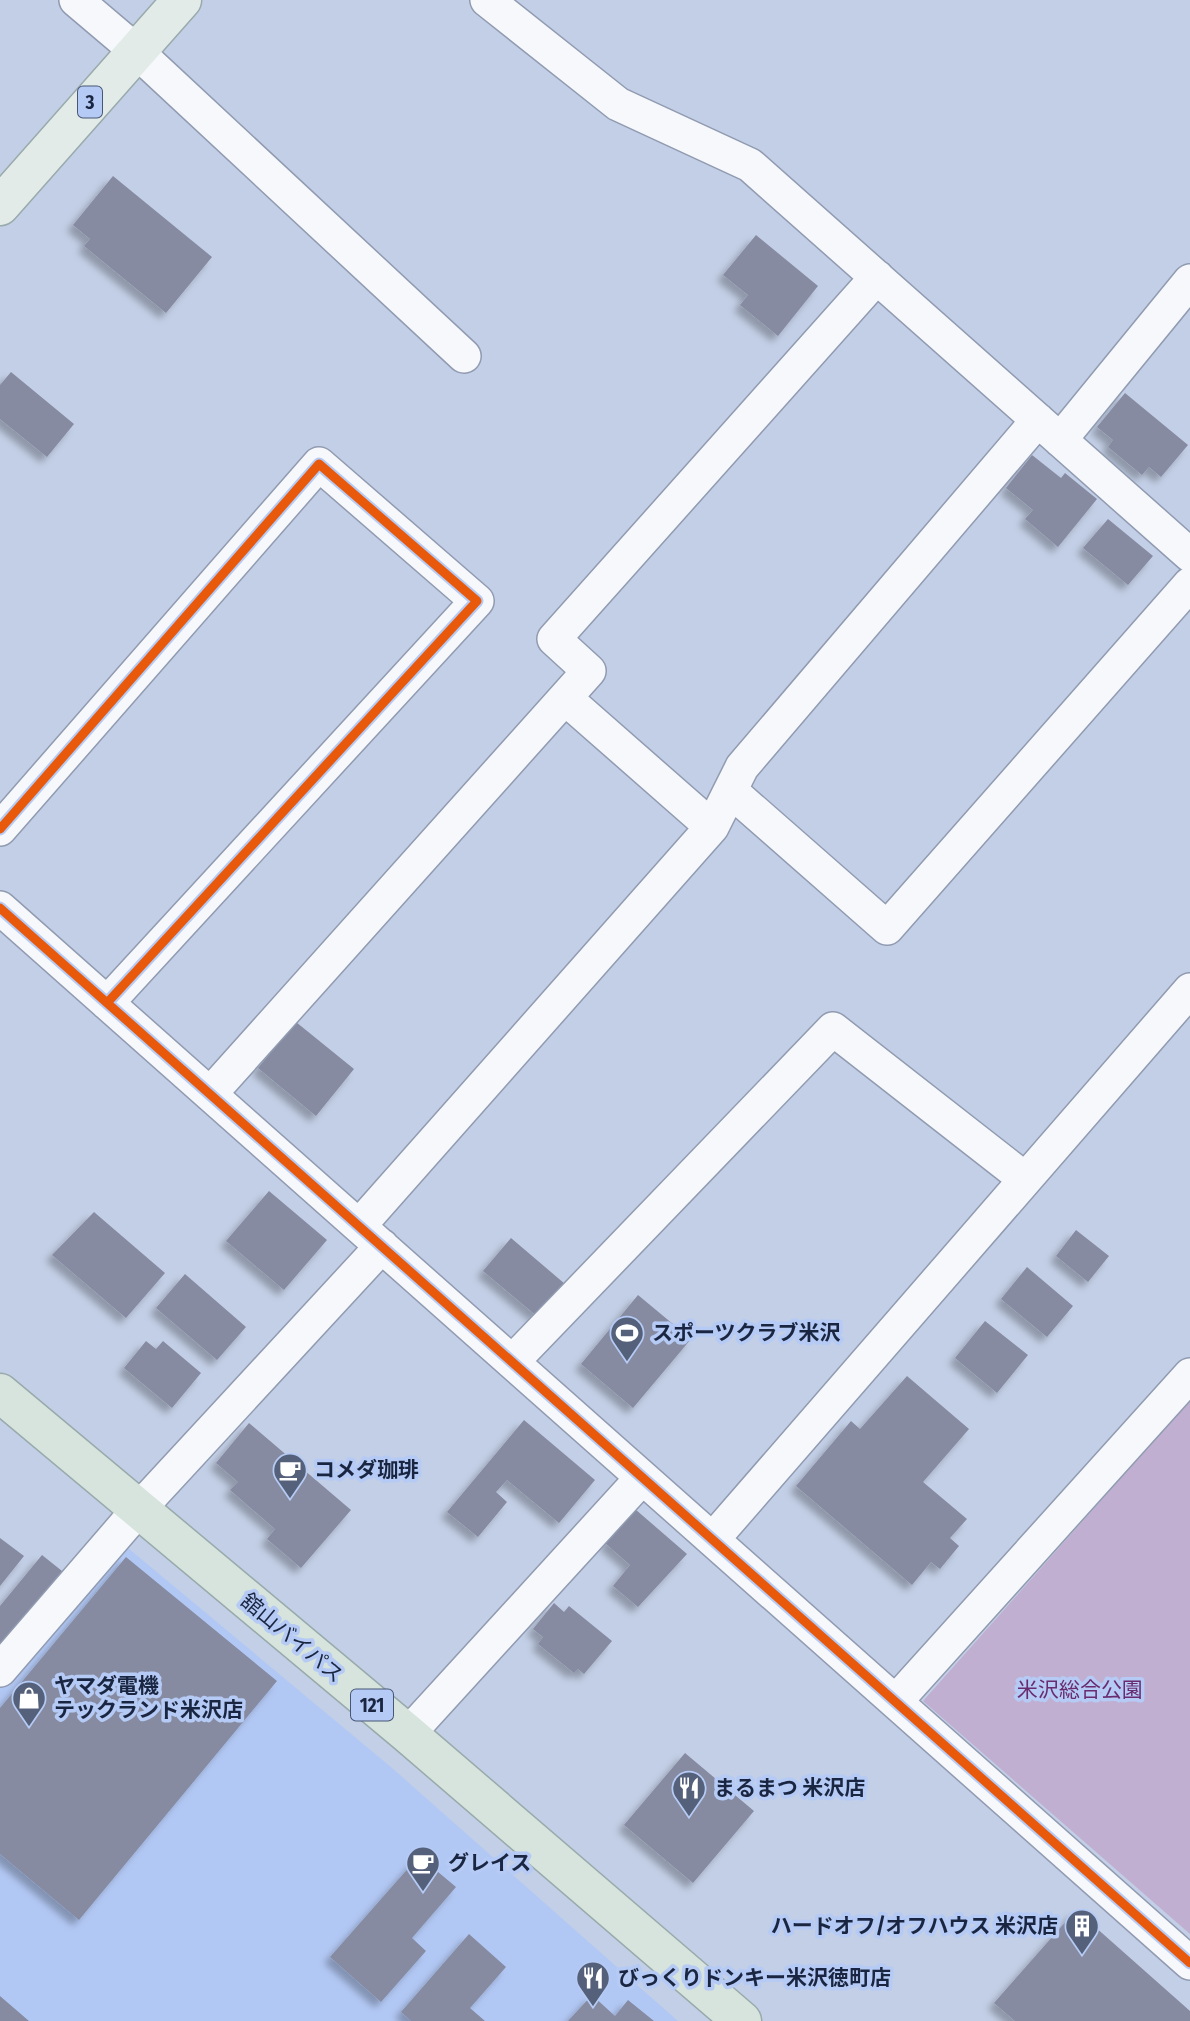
<svg xmlns="http://www.w3.org/2000/svg" width="1190" height="2021" font-family="'Fira Sans Condensed','Noto Sans JP',sans-serif">
	<defs>
		<filter id="shadow"><feDropShadow dx="-6" dy="6" stdDeviation="3.5" flood-color="#0004"/></filter>
	</defs>
	<rect width="100%" height="100%" fill="#c3cfe6"/>
	<path fill="#b2c8f4" d="M122,1543L391,1767L678,2021H0V1686Z"/>
	<path fill="#c0afd1" d="M1190,1400V1934L923,1701Z"/>
	<path fill="#868ba2" filter="url(#shadow)" d="M113,176L212,257L166,313L84,246L90,239L73,225Z
		M756,235L818,286L778,336L740,305L748,295L723,275Z
		M11,372L74,424L47,457L0,419V385Z
		M1125,393L1188,445L1161,477L1149,467L1142,475L1108,447L1113,440L1097,427Z
		M1032,455L1061,478L1065,473L1097,499L1058,547L1025,519L1033,510L1006,488Z
		M1108,519L1153,556L1128,585L1083,548Z
		M296,1022L354,1069L316,1116L258,1068Z
		M269,1191L327,1240L284,1290L226,1241Z
		M94,1212L165,1273L126,1318L52,1255Z
		M1076,1230L1109,1256L1088,1282L1056,1256Z
		M511,1238L565,1284L538,1317L483,1271Z
		M1027,1267L1073,1306L1047,1337L1001,1299Z
		M185,1274L246,1327L217,1360L156,1308Z
		M638,1295L691,1339L633,1408L581,1364Z
		M985,1321L1028,1355L997,1393L955,1358Z
		M146,1341L156,1349L163,1341L201,1373L172,1408L124,1368Z
		M907,1376L969,1429L923,1482L967,1519L950,1538L959,1546L940,1569L931,1562L912,1585L796,1486L851,1421L860,1429Z
		M524,1420L595,1480L559,1523L507,1480L496,1492L507,1502L478,1537L447,1512Z
		M249,1423L351,1510L301,1568L267,1539L275,1529L230,1490L238,1482L216,1463Z
		M635,1509L687,1554L638,1607L613,1586L630,1565L605,1543Z
		M0,1538L24,1556L0,1586Z
		M42,1555L62,1571L0,1649V1606Z
		M126,1557L277,1681L79,1920L0,1854V1708Z
		M554,1603L564,1612L569,1606L612,1641L584,1674L578,1669L574,1673L538,1644L543,1637L533,1629Z
		M685,1753L754,1811L693,1883L624,1825Z
		M419,1856L456,1887L412,1938L426,1951L381,2002L330,1957Z
		M1076,1910L1190,2011V2021H1015L994,2003Z
		M469,1934L506,1967L470,2008L485,2021H411L401,2012Z
		M592,1995L615,2016L628,2000L654,2021H568Z
		M0,1996L29,2021H0Z"/>
	<g fill="none" stroke-linecap="round" stroke-linejoin="round">
		<g stroke="#909bb1" stroke-width="36">
			<path id="minor" d="M76,0L135,50L464,356
				M487,0L618,104L750,165L1190,555
				M1060,440L1190,281
				M565,698L712,827
				M732,792L887,928L1190,584
				M0,829L319,464L477,601L107,1003
				M0,908L1190,1963
				M210,1094L589,671L554,639L877,277
				M359,1226L712,827L742,767L1038,420
				M512,1362L833,1029L1025,1179
				M713,1539L1190,990
				M0,1670L138,1510L382,1246
				M897,1700L1190,1375
				M408,1734L642,1478"/>
		</g>
		<g stroke="#98aaab" stroke-width="41">
			<path id="major" d="M0,206L182,0"/>
		</g>
		<g stroke="#98aaab" stroke-width="41">
			<path id="highway" d="M0,1393L408,1734L742,2021"/>
		</g>
		<use href="#minor" stroke="#f6f8fb" stroke-width="33"/>
		<use href="#major" stroke="#e3ebe9" stroke-width="38"/>
		<use href="#highway" stroke="#d7e3dd" stroke-width="38"/>
		<g stroke="#b5caf4" stroke-width="13">
			<path id="cycleway" d="M0,829L319,464L477,601L107,1003
				M0,908L1190,1963"/>
		</g>
		<use href="#cycleway" stroke="#e8590c" stroke-width="9"/>
	</g>
	<defs>
		<g id="stadium-pin" transform="scale(1.75)"><path d="M0 17L-7.5 6A9.5 9.5 0 1 1 7.5 6Z" fill="#55617b" stroke="#b5caf4"/><path d="M0-5a6.5 5 0 1 0 0 10a6.5 5 0 1 0 0-10ZM-3.5-1.8h7v3.6h-7Z" fill="#fff"/></g>
		<g id="cafe-pin" transform="scale(1.75)"><path d="M0 17L-7.5 6A9.5 9.5 0 1 1 7.5 6Z" fill="#55617b" stroke="#b5caf4"/><path d="M-5.5-4.5H6V0H3Q3 3.5 0 3.5H-2.5Q-5.5 3.5-5.5 0ZM3-3.2v2h1.7v-2ZM-6 4.5H4V6H-6Z" fill="#fff"/></g>
		<g id="shop-pin" transform="scale(1.75)"><path d="M0 17L-7.5 6A9.5 9.5 0 1 1 7.5 6Z" fill="#55617b" stroke="#b5caf4"/><path d="M-5-2.5h2.3a2.7 3.5 0 0 1 5.4 0H5L5.5 6h-11ZM-1.5-2.5h3a1.5 2.3 0 0 0-3 0Z" fill="#fff"/></g>
		<g id="restaurant-pin" transform="scale(1.75)"><path d="M0 17L-7.5 6A9.5 9.5 0 1 1 7.5 6Z" fill="#55617b" stroke="#b5caf4"/><path d="M-5-6h1v4h1v-4h1v4h1v-4h1v5L-1.5 .5V6h-2V.5L-5-1ZM5-6V6H3V1.5H1.5Q1.5-4 5-6Z" fill="#fff"/></g>
		<g id="building-pin" transform="scale(1.75)"><path d="M0 17L-7.5 6A9.5 9.5 0 1 1 7.5 6Z" fill="#55617b" stroke="#b5caf4"/><path d="M-4-6H4V6H1V3H-1V6H-4ZM-2.5-4.3h1.7v1.8h-1.7ZM.8-4.3h1.7v1.8H.8ZM-2.5-1h1.7V.8h-1.7ZM.8-1h1.7V.8H.8Z" fill="#fff"/></g>
	</defs>
	<g fill-rule="evenodd">
		<use href="#stadium-pin" x="627" y="1333"/>
		<use href="#cafe-pin" x="290" y="1470"/>
		<use href="#shop-pin" x="29" y="1698"/>
		<use href="#restaurant-pin" x="689" y="1788"/>
		<use href="#cafe-pin" x="423" y="1863"/>
		<use href="#building-pin" x="1082" y="1926"/>
		<use href="#restaurant-pin" x="593" y="1978"/>
	</g>
	<g text-anchor="middle" stroke-width="7" stroke-linejoin="round" paint-order="stroke">
		<g fill="#b5caf4" stroke="#485777" stroke-width="2">
			<rect x="78" y="86.5" width="24" height="31" rx="5"/>
			<rect x="351" y="1689.5" width="42" height="31" rx="5"/>
		</g>
		<g font-size="19" font-weight="bold" fill="#1a2641">
			<text x="90" y="109">3</text>
			<text x="372" y="1712">121</text>
		</g>
		<g font-size="21" font-weight="bold" fill="#1a2641" stroke="#b5caf4" text-anchor="start">
			<text x="652" y="1340">スポーツクラブ米沢</text>
			<text x="314" y="1477">コメダ珈琲</text>
			<text x="54" y="1693">ヤマダ電機<tspan x="54" dy="24">テックランド米沢店</tspan></text>
			<text x="714" y="1795">まるまつ 米沢店</text>
			<text x="448" y="1870">グレイス</text>
			<text x="1058" y="1933" text-anchor="end">ハードオフ/オフハウス 米沢店</text>
			<text x="618" y="1985">びっくりドンキー米沢徳町店</text>
		</g>
		<g font-size="21" fill="#1a2641" stroke="#b5caf4">
			<text transform="translate(292 1638) rotate(40)" y="7">舘山バイパス</text>
		</g>
		<g font-size="21" fill="#692c6e" stroke="#b5caf4">
			<text x="1080" y="1697">米沢総合公園</text>
		</g>
	</g>
</svg>
